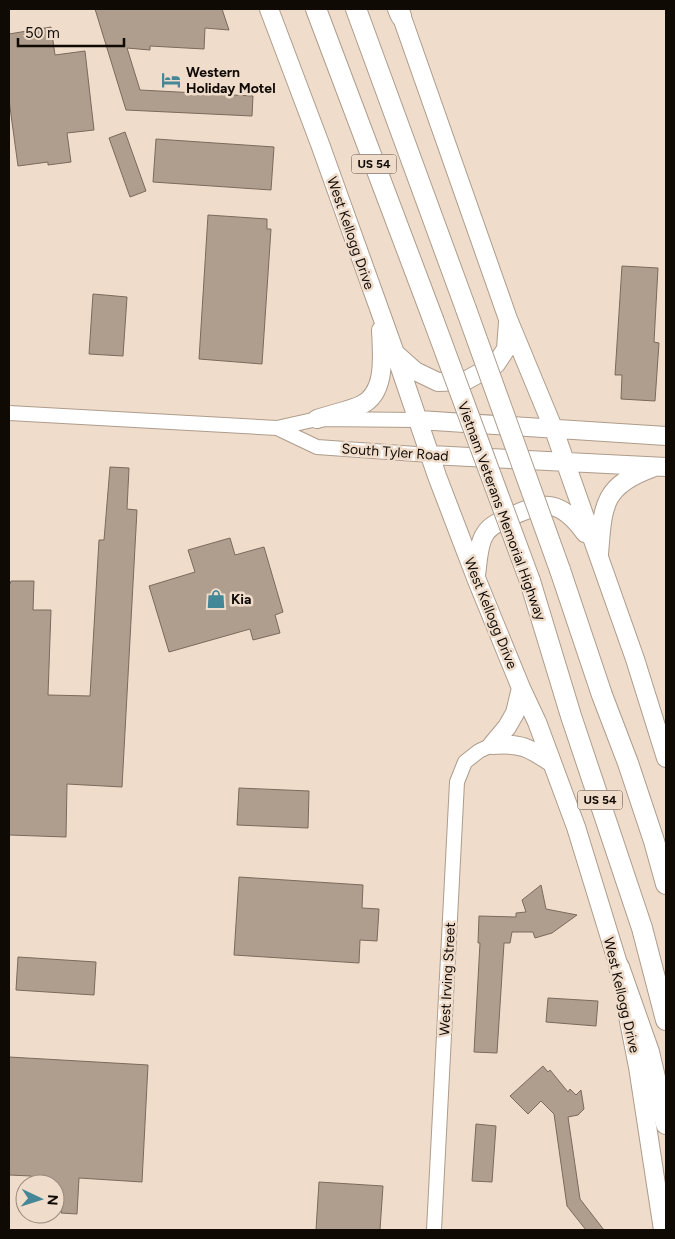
<svg xmlns="http://www.w3.org/2000/svg" width="675" height="1239" font-family="Figtree,sans-serif">
	<rect width="100%" height="100%" fill="#efdcca"/>
	<path fill="#af9e8d" stroke="#7b6a5b" d="M95,9H222L229,30L205,28L204,49L150,46V50L127,48L140,90L253,96L252,116L126,110Z
		M51,27L55,55L85,51L94,130L67,133L71,162L48,165V162L18,166L9,100V34Z
		M125,132L146,191L130,197L109,138Z
		M156,139L274,147L271,190L153,182Z
		M208,215L267,219V229H271L262,364L199,359Z
		M622,266L658,268L654,342L659,343L655,401L621,399L622,375H615Z
		M93,294L127,297L123,356L89,354Z
		M110,467L129,468L127,509L137,510L122,787L67,784L66,837L9,835V584H10L11,581H34L33,610H51L48,695L90,696L99,540H104Z
		M230,538L235,555L264,547L283,612L275,615L280,633L253,640L250,629L169,652L149,586L195,572L188,550Z
		M239,788L309,791L308,828L237,825Z
		M239,877L363,885L362,908L379,909L377,941L360,940L359,963L234,955Z
		M541,885L546,909L577,915L552,933L535,938L533,932H512L510,943H504L497,1053L474,1052L480,943H478L479,916L516,917V913L526,912L522,900Z
		M18,957L96,962L94,995L16,990Z
		M548,998L598,1001L596,1026L546,1022Z
		M9,1057L148,1065L142,1182L79,1178L77,1214L61,1213L62,1206L55,1205V1184H31V1176L9,1175Z
		M543,1066L548,1072L550,1070L568,1092L570,1089L576,1095L581,1090L584,1109L578,1115L568,1117L580,1199L604,1230H586L567,1206L554,1114L541,1101L528,1114L510,1096Z
		M476,1124L496,1126L492,1182L472,1181Z
		M319,1182L383,1186L380,1230H316Z"/>
	<g fill="none" stroke-linecap="round" stroke-linejoin="round">
		<g stroke="#ae9c8c" stroke-width="16">
			<path id="minor" d="M9,413L277,428L317,419L419,420
				M277,428L317,447L430,455
				M434,1230L457,782L465,762L479,751L492,745"/>
		</g>
		<g stroke="#ae9c8c" stroke-width="20">
			<path id="major" d="M269,9L320,144L395,353L437,476L476,578L521,688L537,722L576,827L619,967L622,981
				M399,9L508,319L554,430L635,659L666,758
				M397,355L415,371L438,382L465,381L496,364L506,349L508,322
				M317,419C331,414 348,411 361,405C387,393 382,354 381,330
				M419,420L666,436
				M430,455L666,467
				M599,554C603,506 602,486 652,468
				M476,575C478,563 478,544 485,534C490,525 501,521 510,517C545,500 561,500 585,533
				M492,745C521,743 528,747 552,763
				M492,745L507,727L515,713L521,688
				M627,1011L638,1067L663,1230"/>
		</g>
		<g stroke="#ae9c8c" stroke-width="22">
			<path id="highway" d="M316,9L433,319
				M356,9L466,309
				M398,9L401,16
				M560,570L602,695L628,763L654,841L666,884
				M530,581L571,716L642,928L666,1020
				M619,967L649,1052L666,1124"/>
		</g>
		<use href="#minor" stroke="#fff" stroke-width="14"/>
		<use href="#major" stroke="#fff" stroke-width="18"/>
		<use href="#highway" stroke="#fff" stroke-width="20"/>
		<g stroke="#ae9c8c" stroke-width="22" stroke-linecap="butt">
			<path id="highway-bridge" d="M466,309L560,570
				M433,319L530,581"/>
		</g>
		<use href="#highway-bridge" stroke="#fff" stroke-width="20"/>
	</g>
	<defs>
		<g id="hotel-bare" transform="scale(1.5)"><path d="M-6-4.5h1.5V1H6V5H4.5V3h-9V5H-6ZM-4 0a1.8 1.8 0 1 1 3.6 0ZM.5 0V-2.5h3Q6-2.5 6 0Z" fill="#448797" stroke="#efdcca" stroke-width="2.5" paint-order="stroke"/></g>
		<g id="shop-bare" transform="scale(1.5)"><path d="M-5-2.5h2.3a2.7 3.5 0 0 1 5.4 0H5L5.5 6h-11ZM-1.5-2.5h3a1.5 2.3 0 0 0-3 0Z" fill="#448797" stroke="#efdcca" stroke-width="2.5" paint-order="stroke"/></g>
	</defs>
	<g fill-rule="evenodd">
		<use href="#hotel-bare" x="171" y="80"/>
		<use href="#shop-bare" x="216" y="599"/>
	</g>
	<g text-anchor="middle" stroke-width="5" stroke-linejoin="round" paint-order="stroke">
		<g fill="#efdcca" stroke="#534940" stroke-width="1">
			<rect x="351.5" y="154.5" width="45" height="19" rx="4"/>
			<rect x="577.5" y="790.5" width="45" height="19" rx="4"/>
		</g>
		<g font-size="12" font-weight="bold" fill="#100a05">
			<text x="374" y="168">US 54</text>
			<text x="600" y="804">US 54</text>
		</g>
		<g font-size="14" font-weight="bold" fill="#100a05" stroke="#efdcca" text-anchor="start">
			<text x="186" y="77">Western<tspan x="186" dy="16">Holiday Motel</tspan></text>
			<text x="231" y="604">Kia</text>
		</g>
		<g font-size="14" fill="#100a05" stroke="#efdcca">
			<text transform="translate(351 233) rotate(71)" y="5">West Kellogg Drive</text>
			<text transform="translate(395 452) rotate(4)" y="5">South Tyler Road</text>
			<text transform="translate(502 511) rotate(70)" y="5">Vietnam Veterans Memorial Highway</text>
			<text transform="translate(491 613) rotate(68)" y="5">West Kellogg Drive</text>
			<text transform="translate(447 979) rotate(-87)" y="5">West Irving Street</text>
			<text transform="translate(622 995) rotate(77)" y="5">West Kellogg Drive</text>
		</g>
	</g>
	<rect width="675" height="1239" fill="none" stroke="#100a05" stroke-width="20"/>
	<g transform="translate(40 1199) rotate(94)"><circle r="24" fill="#efdcca" stroke="#96887b"/>
	<path d="M0-4L9 19L0 12L-9 19Z" fill="#448797"/>
	<text y="-8" font-size="14" font-weight="bold" text-anchor="middle" fill="#100a05">N</text>
	</g>
	<path d="M18 38v8h106v-8" fill="none" stroke="#100a05" stroke-width="2.5"/>
	<text x="25" y="38" font-size="15" fill="#100a05" stroke="#efdcca" stroke-width="4" paint-order="stroke">50 m</text>
</svg>
